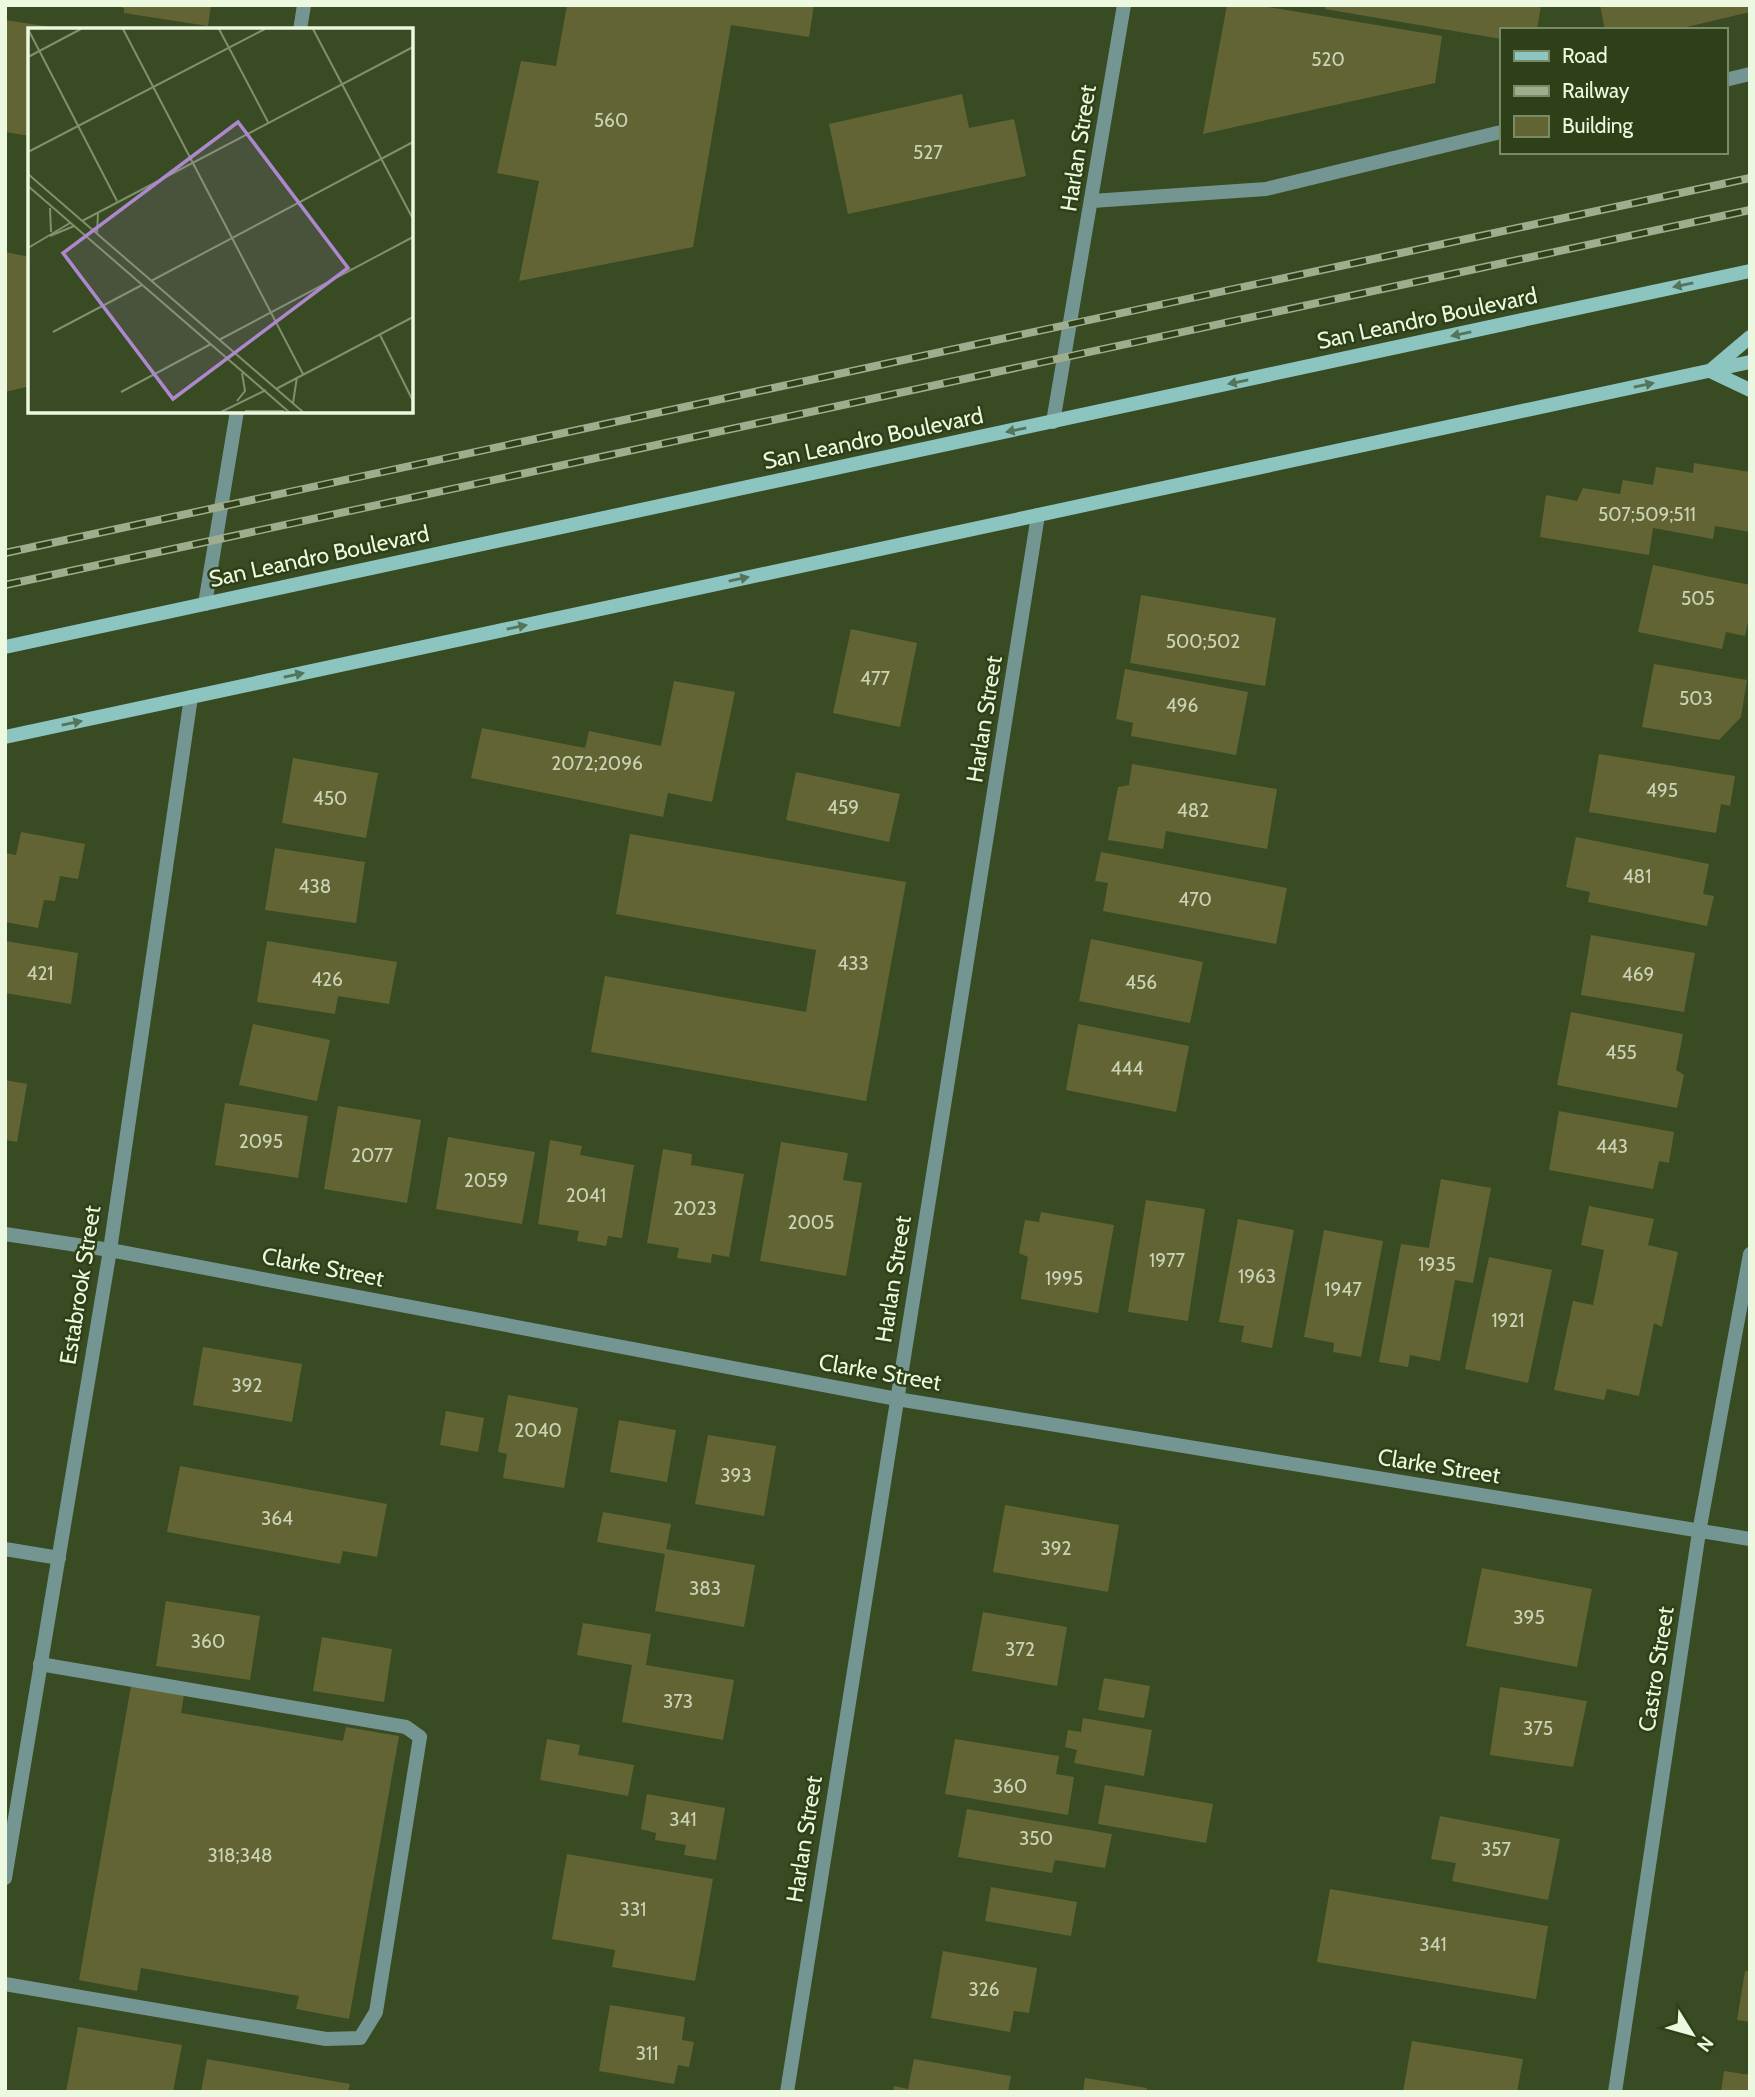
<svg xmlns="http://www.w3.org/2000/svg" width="1755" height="2097" font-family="Cabin,sans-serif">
	<rect width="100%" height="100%" fill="#384b22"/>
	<path fill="#636434" d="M211,5L208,26L124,13V8L117,6Z
		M567,5H814L809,37L731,25L693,247L519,281L539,181L497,173L521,61L556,66Z
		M1227,5H1256L1442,36L1435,83L1203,134Z
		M1326,5H1541L1537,30H1501V39L1325,9Z
		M1600,5H1750V12L1674,30H1605Z
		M5,20L58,28L30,30V136L5,132Z
		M962,94L969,128L1014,119L1026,176L848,214L829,124Z
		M5,252L30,257V386L5,392Z
		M1694,463L1750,472V532L1715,526L1713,539L1653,528L1649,555L1540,537L1546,495L1577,501L1583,488L1620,494L1623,480L1653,485L1656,467L1693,473Z
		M1653,565L1750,585V612L1745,636L1726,632L1722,649L1638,632Z
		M1141,595L1276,618L1265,686L1130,663Z
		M851,629L917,643L900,727L833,713Z
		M1654,664L1747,680L1741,717L1719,740L1642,727Z
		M1125,669L1248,692L1236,755L1131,736L1133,723L1116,719Z
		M674,681L735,692L712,802L668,793L663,817L471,778L482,728L585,748L589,731L661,746Z
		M1599,754L1735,776L1730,806L1721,804L1716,833L1589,812Z
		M293,758L378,773L366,838L282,823Z
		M1132,764L1277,789L1267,849L1166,831L1163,849L1108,840L1118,787L1129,785Z
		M796,772L900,794L889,842L786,820Z
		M21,832L85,844L78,879L60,876L55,901L44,900L38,928L5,922V853L16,855Z
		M630,834L906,882L866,1101L591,1052L605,976L806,1012L816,950L616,914Z
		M1576,837L1709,864L1703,894L1714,896L1707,926L1588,902L1590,892L1566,887Z
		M275,848L365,862L356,923L265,910Z
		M1101,852L1287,888L1276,944L1103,911L1108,883L1095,881Z
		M1591,935L1695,953L1684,1012L1581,995Z
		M1091,939L1203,962L1190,1023L1079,1001Z
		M5,941L78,953L71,1004L5,993Z
		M267,941L397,962L389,1004L338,996L335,1014L257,1002Z
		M1571,1012L1683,1034L1676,1070L1684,1075L1677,1108L1557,1085Z
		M253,1024L330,1040L317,1101L239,1085Z
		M1078,1024L1189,1046L1176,1112L1066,1090Z
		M5,1080L27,1084L17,1142L5,1140Z
		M225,1103L308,1116L298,1178L215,1165Z
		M338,1106L421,1120L407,1203L324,1189Z
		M1559,1111L1674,1132L1669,1163L1659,1161L1653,1189L1549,1170Z
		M448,1137L535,1152L522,1224L436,1209Z
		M550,1140L582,1146L580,1155L634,1165L622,1238L608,1236L606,1246L577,1241L579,1231L538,1224Z
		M781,1142L848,1153L843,1180L862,1183L846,1276L760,1261Z
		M663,1149L692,1154L691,1165L744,1174L729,1257L712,1254L711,1263L677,1258L679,1248L647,1243Z
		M1441,1179L1491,1188L1473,1283L1455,1280L1440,1361L1410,1355L1408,1367L1379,1362L1401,1244L1429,1248Z
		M1146,1200L1205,1209L1188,1321L1128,1312Z
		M1589,1206L1654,1219L1648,1245L1678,1252L1662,1327L1654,1323L1639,1396L1607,1389L1604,1400L1554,1390L1573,1301L1593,1305L1604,1250L1581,1245Z
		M1041,1212L1114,1225L1098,1313L1021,1299L1028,1257L1019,1253L1025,1220L1039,1222Z
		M1238,1219L1294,1230L1272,1348L1241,1342L1244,1326L1219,1322Z
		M1324,1230L1383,1241L1361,1357L1333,1352L1334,1343L1304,1337Z
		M1489,1257L1552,1270L1528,1383L1465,1369Z
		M203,1347L302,1364L292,1422L193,1405Z
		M508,1395L578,1408L564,1488L503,1478L507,1454L498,1452Z
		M446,1411L484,1418L478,1452L440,1445Z
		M619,1420L676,1430L667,1482L610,1472Z
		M708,1435L776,1446L764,1516L695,1504Z
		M180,1466L387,1504L377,1557L343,1551L340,1564L167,1532Z
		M1005,1505L1119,1525L1108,1592L993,1572Z
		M603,1512L671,1524L666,1549L755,1565L744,1627L655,1611L665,1554L597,1542Z
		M1482,1568L1592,1589L1577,1667L1466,1646Z
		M166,1601L260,1616L250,1680L156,1666Z
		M983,1612L1067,1627L1057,1686L972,1671Z
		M583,1623L651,1634L646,1665L734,1680L723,1740L622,1722L632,1665L577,1655Z
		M322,1637L392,1649L384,1702L313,1691Z
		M1104,1678L1150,1686L1144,1718L1098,1710Z
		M131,1686L184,1695L181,1713L343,1741L346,1727L399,1736L349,2019L296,2009L299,1996L141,1968L137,1991L79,1980Z
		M1500,1687L1587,1701L1573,1767L1490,1755Z
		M1083,1718L1152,1730L1144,1776L1074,1763L1077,1750L1065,1747L1068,1730L1081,1732Z
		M547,1739L580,1745L578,1755L634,1765L628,1796L540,1780Z
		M955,1739L1059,1756L1056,1774L1074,1777L1068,1815L945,1794Z
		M1105,1785L1213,1804L1206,1843L1098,1824Z
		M647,1794L725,1808L716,1860L684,1855L686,1845L655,1840L656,1833L641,1829Z
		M967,1809L1112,1834L1105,1868L1055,1860L1052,1873L958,1857Z
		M1440,1816L1560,1839L1548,1900L1452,1881L1456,1863L1431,1859Z
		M567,1854L713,1879L695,1981L612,1967L615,1950L552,1939Z
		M991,1887L1077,1902L1071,1936L985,1921Z
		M1330,1889L1548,1926L1536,1999L1317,1962Z
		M943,1951L1037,1968L1029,2013L1014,2011L1010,2032L931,2018Z
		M1745,1971L1750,1972V2022L1737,2020Z
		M610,2005L685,2017L682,2040L694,2042L689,2067L678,2065L674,2084L599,2071Z
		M78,2027L182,2045L173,2092H66Z
		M1412,2041L1523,2059L1517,2092H1403Z
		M207,2059L350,2084L348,2092H201Z
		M914,2059L1011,2076L1008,2092H893L894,2086L908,2089Z
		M1724,2071L1750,2075V2092H1721Z
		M1085,2078L1147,2088V2092H1083Z"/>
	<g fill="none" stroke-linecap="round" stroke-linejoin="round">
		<path stroke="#749693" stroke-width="14" d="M1725,80L1750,74
			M1092,201L1266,189L1501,132
			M5,1549L59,1558
			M5,1984L326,2039L360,2038L376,2012L420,1737L406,1727L40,1664"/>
		<path stroke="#749693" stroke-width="14" d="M300,30L304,5
			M1053,422L1124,5
			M205,604L237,411
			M5,1234L110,1250L897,1399L1750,1539
			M5,1878L110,1250L191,697
			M787,2092L1038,515
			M1615,2092L1699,1532L1750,1254"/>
		<path stroke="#8cc4bf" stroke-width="14" d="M1711,370L1750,337
			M1710,371L1750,390
			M5,647L1750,271
			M5,737L1750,362"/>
		<g stroke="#9ead8e" stroke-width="8">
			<path id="rail" d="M5,553L1750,178
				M5,585L1750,210"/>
		</g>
		<use href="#rail" stroke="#2e4017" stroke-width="5" stroke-dasharray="16" stroke-linecap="butt"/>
	</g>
	<defs><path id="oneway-solid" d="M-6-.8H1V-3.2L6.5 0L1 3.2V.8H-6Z" transform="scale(1.75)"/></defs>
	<g fill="#54755a">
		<use href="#oneway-solid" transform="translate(1683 285) rotate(168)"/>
		<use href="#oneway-solid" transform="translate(1461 334) rotate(168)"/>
		<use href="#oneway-solid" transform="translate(1238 382) rotate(168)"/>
		<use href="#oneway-solid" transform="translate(1644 385) rotate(-12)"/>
		<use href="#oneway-solid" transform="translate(1016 430) rotate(168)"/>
		<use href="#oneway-solid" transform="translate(739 579) rotate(-12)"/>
		<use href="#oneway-solid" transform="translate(517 627) rotate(-12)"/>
		<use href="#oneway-solid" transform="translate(294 675) rotate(-12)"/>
		<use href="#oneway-solid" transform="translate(72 723) rotate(-12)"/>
	</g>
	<g text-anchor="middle" stroke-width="5" stroke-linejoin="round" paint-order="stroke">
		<g font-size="19" fill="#cad3b5">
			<text x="1328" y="66">520</text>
			<text x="611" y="127">560</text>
			<text x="928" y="159">527</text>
			<text x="1647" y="521">507;509;511</text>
			<text x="1698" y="605">505</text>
			<text x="1203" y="648">500;502</text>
			<text x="875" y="685">477</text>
			<text x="1696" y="705">503</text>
			<text x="1182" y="712">496</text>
			<text x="597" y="770">2072;2096</text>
			<text x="1662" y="797">495</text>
			<text x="330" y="805">450</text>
			<text x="843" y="814">459</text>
			<text x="1193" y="817">482</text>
			<text x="1637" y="883">481</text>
			<text x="315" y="893">438</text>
			<text x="1195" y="906">470</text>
			<text x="853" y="970">433</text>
			<text x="40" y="980">421</text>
			<text x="1638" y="981">469</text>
			<text x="327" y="986">426</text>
			<text x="1141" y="989">456</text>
			<text x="1621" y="1059">455</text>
			<text x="1127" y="1075">444</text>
			<text x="261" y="1148">2095</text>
			<text x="1612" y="1153">443</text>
			<text x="372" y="1162">2077</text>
			<text x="486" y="1187">2059</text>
			<text x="586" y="1202">2041</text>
			<text x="695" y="1215">2023</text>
			<text x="811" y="1229">2005</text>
			<text x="1167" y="1267">1977</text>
			<text x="1437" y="1271">1935</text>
			<text x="1257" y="1283">1963</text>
			<text x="1064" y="1285">1995</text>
			<text x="1343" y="1296">1947</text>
			<text x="1508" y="1327">1921</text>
			<text x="247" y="1392">392</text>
			<text x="538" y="1437">2040</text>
			<text x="736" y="1482">393</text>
			<text x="277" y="1525">364</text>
			<text x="1056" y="1555">392</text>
			<text x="705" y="1595">383</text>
			<text x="1529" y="1624">395</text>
			<text x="208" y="1648">360</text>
			<text x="1020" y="1656">372</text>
			<text x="678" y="1708">373</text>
			<text x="1538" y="1735">375</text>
			<text x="1010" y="1793">360</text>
			<text x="683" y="1826">341</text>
			<text x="1036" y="1845">350</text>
			<text x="1496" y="1856">357</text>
			<text x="240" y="1862">318;348</text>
			<text x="633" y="1916">331</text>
			<text x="1433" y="1951">341</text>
			<text x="984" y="1996">326</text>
			<text x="647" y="2060">311</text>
		</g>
		<g font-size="23" fill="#ecf8e0" stroke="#2e4017">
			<text transform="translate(1078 148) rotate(-81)" y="8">Harlan Street</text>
			<text transform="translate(1427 318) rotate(-12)" y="8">San Leandro Boulevard</text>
			<text transform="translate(873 438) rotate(-12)" y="8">San Leandro Boulevard</text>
			<text transform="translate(319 556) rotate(-12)" y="8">San Leandro Boulevard</text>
			<text transform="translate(984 719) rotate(-81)" y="8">Harlan Street</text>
			<text transform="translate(323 1267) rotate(11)" y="8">Clarke Street</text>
			<text transform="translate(893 1279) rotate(-81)" y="8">Harlan Street</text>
			<text transform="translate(80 1285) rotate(-81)" y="8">Estabrook Street</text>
			<text transform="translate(880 1372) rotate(10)" y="8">Clarke Street</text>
			<text transform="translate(1439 1466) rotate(9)" y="8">Clarke Street</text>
			<text transform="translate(1656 1669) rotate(-81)" y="8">Castro Street</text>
			<text transform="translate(804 1839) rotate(-81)" y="8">Harlan Street</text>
		</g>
	</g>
	<g transform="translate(28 28)">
		<rect width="385" height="385" fill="#384b22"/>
		<path fill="none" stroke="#80906e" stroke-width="2" d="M0,1L89,173M95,1L275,346M191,1L240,94M285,1L385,191M0,29L53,1M0,124L237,1M0,146L275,384M0,158L261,384M22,180L23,204M54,193L385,19M69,206L70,185M22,208L46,198M0,220L42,195M123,253L385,114M25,304L114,257M352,307L385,373M191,312L385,209M248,361L385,289M93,364L183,316M209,373L217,363L214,345M265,375L269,349M217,383H256M193,384L238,362"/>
		<path fill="#ae88ce" fill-opacity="0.15" stroke="#ae88ce" stroke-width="3.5" d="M210,94L320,240L145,371L35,225Z"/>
		<rect width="385" height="385" fill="none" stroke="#ecf8e0" stroke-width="3.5"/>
	</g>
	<rect width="1755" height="2097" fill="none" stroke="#ecf8e0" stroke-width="14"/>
	<rect x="1500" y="28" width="228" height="126" fill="#2e4017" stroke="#7a8a67" stroke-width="2"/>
	<rect x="1514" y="51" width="35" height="10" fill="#8cc4bf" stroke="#7a8a67" stroke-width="2"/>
	<text x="1562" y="63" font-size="21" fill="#ecf8e0">Road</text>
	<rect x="1514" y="86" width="35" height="10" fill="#9ead8e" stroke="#7a8a67" stroke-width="2"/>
	<text x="1562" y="98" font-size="21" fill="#ecf8e0">Railway</text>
	<rect x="1514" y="116" width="35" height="21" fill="#636434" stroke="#7a8a67" stroke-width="2"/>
	<text x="1562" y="133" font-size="21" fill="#ecf8e0">Building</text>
	<g transform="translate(1692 2034) rotate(127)" stroke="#2e4017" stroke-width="5" paint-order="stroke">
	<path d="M0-5L12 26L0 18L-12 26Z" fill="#ecf8e0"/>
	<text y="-10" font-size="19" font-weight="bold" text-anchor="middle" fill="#ecf8e0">N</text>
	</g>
</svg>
